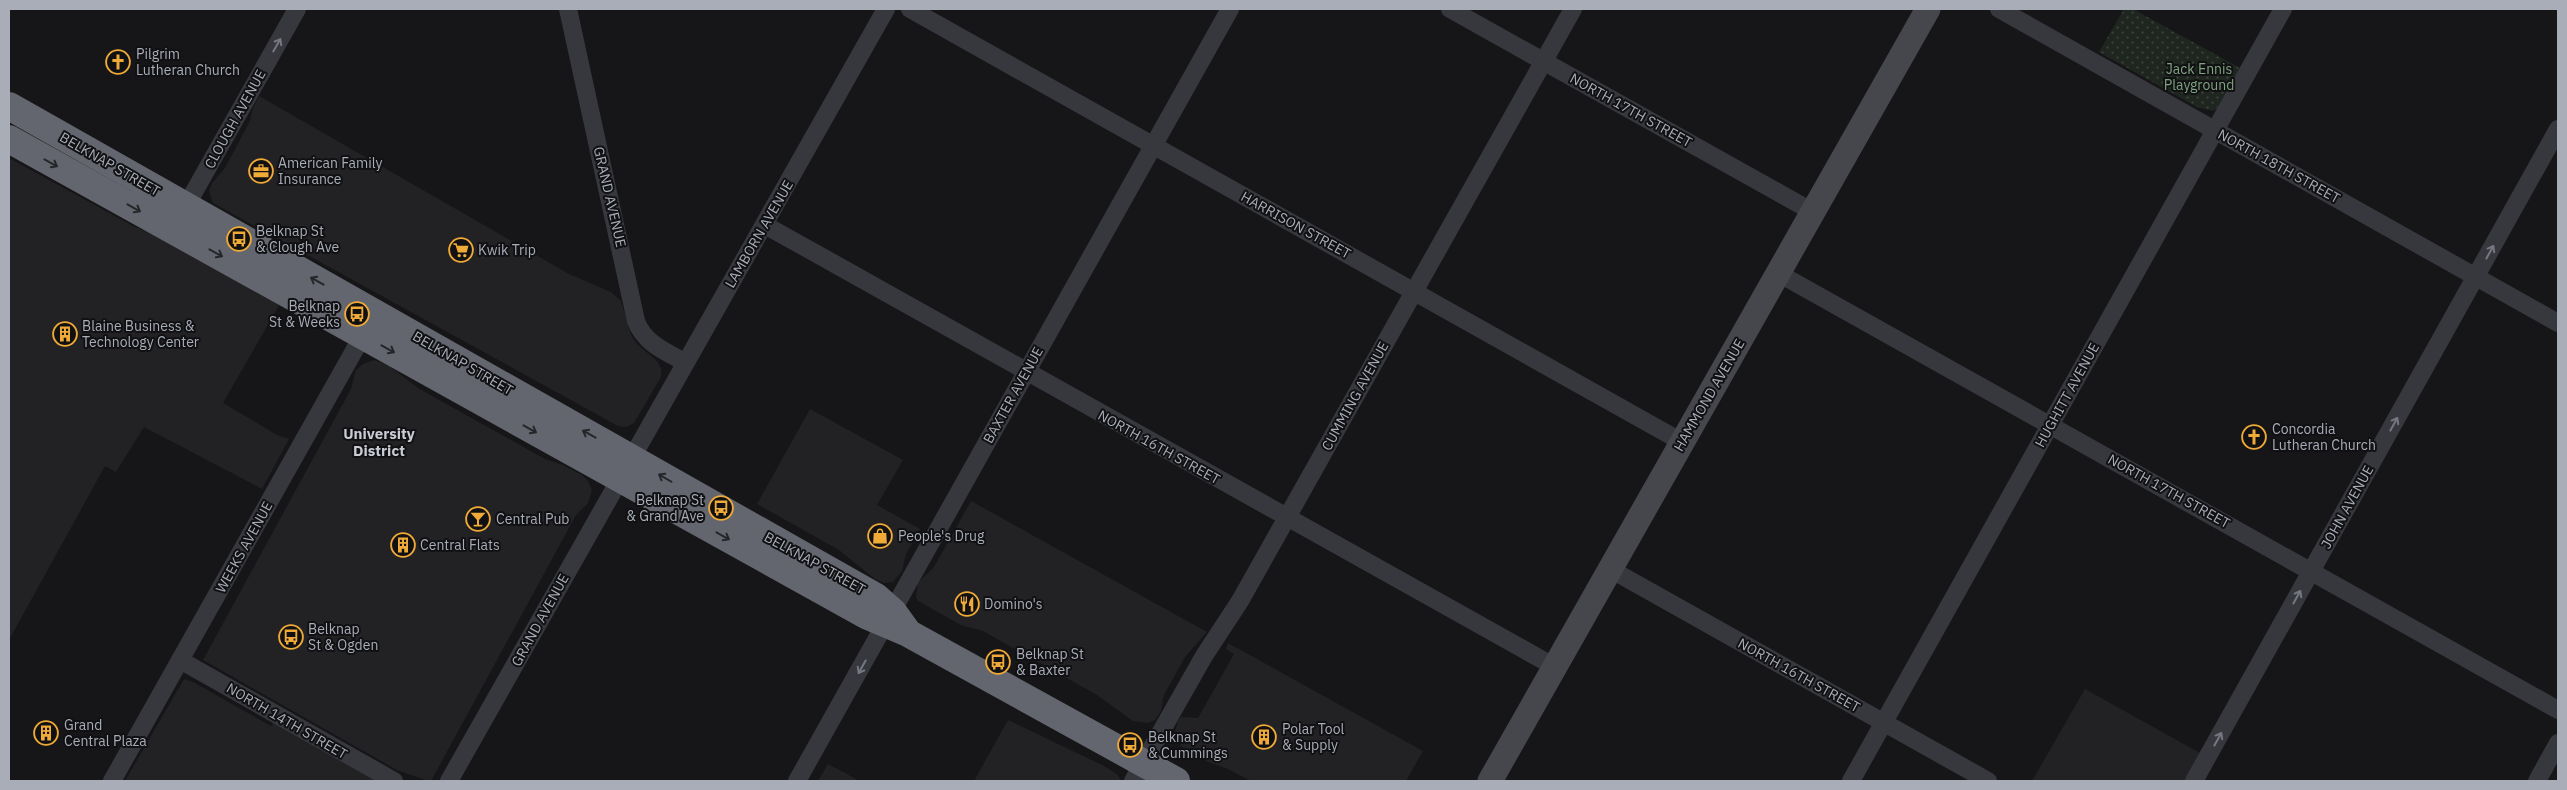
<svg xmlns="http://www.w3.org/2000/svg" width="2567" height="790" font-family="'IBM Plex Sans',sans-serif">
  <style>
    .built { fill: #222225 }
    .park { fill: url(#park-dots) }
    .lines { fill: none; stroke-linecap: round; stroke-linejoin: round }
    .street { stroke: #37383d; stroke-width: 18 }
    .secondary { stroke: #45474d; stroke-width: 25 }
    .highway { stroke: #63666e; stroke-width: 28 }
    .oneway { stroke: #757881 }
    .oneway2 { stroke: #26262a }
    .labels { text-anchor: middle; dominant-baseline: central; stroke-width: 4; stroke-linejoin: round; paint-order: stroke }
    .poi-label { font-size: 14px; fill: #a8adb8; stroke: #111113; text-anchor: start }
    .park-label { font-size: 14px; fill: #7fa280; stroke: #111113 }
    .street-label { font-size: 14px; fill: #a8adb8; stroke: #111113 }
    .neighbourhood-label { font-size: 15px; font-weight: bold; fill: #c9ccd4; stroke: #111113 }
  </style>
  <defs>
    <pattern id="park-dots" width="8" height="8" patternUnits="userSpaceOnUse" patternTransform="scale(1.25)"><rect width="8" height="8" fill="#1e261f"/><path d="M2 2h.1M6 6h.1" fill="none" stroke="#3c433d" stroke-width="1.8" stroke-linecap="round"/></pattern>
  </defs>
  <rect width="100%" height="100%" fill="#161618"/>
  <g class="built">
    <polygon points="259,96 569,274 611,292 621,301 631,335 637,344 658,362 661,369 661,377 634,423 626,427 618,426 213,203 209,191 212,183 225,168 250,121 253,108"/>
    <polygon points="9,158 133,226 169,241 281,302 223,403 277,435 289,439 262,489 144,427 116,472 105,466 9,640"/>
    <polygon points="374,360 388,365 418,388 545,459 563,465 582,475 588,481 592,490 588,503 576,515 431,781 428,781 397,770 203,660 351,389 356,370 363,364"/>
    <polygon points="810,409 903,460 877,505 920,529 906,554 902,571 893,582 884,583 875,579 839,550 757,504"/>
    <polygon points="971,501 1207,632 1185,657 1164,695 1161,711 1155,720 1148,723 1133,721 1097,695 983,631 961,625 918,601 916,597 918,583 934,567"/>
    <polygon points="1228,643 1423,751 1406,781 1251,781 1228,769 1206,761 1182,747 1174,735 1178,721 1181,717 1198,718 1234,654 1226,649"/>
    <polygon points="184,679 193,682 271,726 274,722 377,781 125,781"/>
    <polygon points="2085,689 2200,753 2184,781 2032,781"/>
    <polygon points="1008,720 1104,766 1118,775 1121,781 974,781"/>
    <polygon points="828,764 847,774 859,781 818,781"/>
  </g>
  <polygon class="park" points="2124,9 2133,9 2240,68 2218,107 2214,111 2197,107 2099,52"/>
  <g class="lines">
    <g class="street">
      <path d="M568 9 636 321C644 343 666 352 685 362"/>
      <polyline points="910,9 1682,442"/>
      <polyline points="1450,9 1813,212"/>
      <polyline points="1999,9 2558,323"/>
      <polyline points="181,215 297,9"/>
      <polyline points="765,225 1555,667"/>
      <polyline points="1778,273 2558,710"/>
      <polyline points="1610,569 1988,781"/>
      <polyline points="180,660 394,781"/>
      <polyline points="112,781 368,326"/>
      <polyline points="449,781 886,9"/>
      <polyline points="797,781 1230,9"/>
      <polyline points="1133,781 1204,656 1240,601 1573,9"/>
      <polyline points="1851,781 2283,9"/>
      <polyline points="2194,781 2558,129"/>
      <polyline points="2537,781 2558,743"/>
    </g>
    <polyline class="secondary" points="1490,781 1928,9"/>
    <g class="highway">
      <polyline points="9,106 876,597 893,612 906,630"/>
      <polyline points="9,139 866,615 906,632 1176,781"/>
    </g>
  </g>
  <defs><path id="oneway-shaft" d="M-6 0H5M1.5-3L5.5 0L1.5 3" fill="none" stroke-width="1.6" stroke-linecap="round" stroke-linejoin="round" transform="scale(1.25)"/></defs>
  <g class="oneway">
    <use href="#oneway-shaft" transform="translate(277 45) rotate(-60)"/>
    <use href="#oneway-shaft" transform="translate(2490 252) rotate(-61)"/>
    <use href="#oneway-shaft" transform="translate(2394 424) rotate(-61)"/>
    <use href="#oneway-shaft" transform="translate(2297 597) rotate(-61)"/>
    <use href="#oneway-shaft" transform="translate(862 667) rotate(119)"/>
    <use href="#oneway-shaft" transform="translate(2218 739) rotate(-61)"/>
  </g>
  <g class="oneway2">
    <use href="#oneway-shaft" transform="translate(51 163) rotate(29)"/>
    <use href="#oneway-shaft" transform="translate(134 208) rotate(29)"/>
    <use href="#oneway-shaft" transform="translate(216 253) rotate(29)"/>
    <use href="#oneway-shaft" transform="translate(317 281) rotate(-151)"/>
    <use href="#oneway-shaft" transform="translate(388 349) rotate(29)"/>
    <use href="#oneway-shaft" transform="translate(530 429) rotate(29)"/>
    <use href="#oneway-shaft" transform="translate(589 434) rotate(-151)"/>
    <use href="#oneway-shaft" transform="translate(665 478) rotate(-150)"/>
    <use href="#oneway-shaft" transform="translate(723 536) rotate(29)"/>
  </g>
  <defs>
    <g id="church-ring" transform="scale(1.25)"><circle r="9.5" fill="#111113" stroke="#efaa37" stroke-width="1.5"/><path d="M-1.2-6h2.4v3.5h3.3v2.4h-3.3V6h-2.4V-.1h-3.3v-2.4h3.3Z" fill="#efaa37"/></g>
    <g id="office-ring" transform="scale(1.25)"><circle r="9.5" fill="#111113" stroke="#efaa37" stroke-width="1.5"/><path d="M-6-3h4V-5.5h4V-3h4V5H-6ZM-1-4.5V-3h2v-1.5ZM-6 0V1H6V0Z" fill="#efaa37"/></g>
    <g id="bus-ring" transform="scale(1.25)"><circle r="9.5" fill="#111113" stroke="#efaa37" stroke-width="1.5"/><path d="M-5-6H5V4H4V6H2V4H-2V6H-4V4H-5ZM-3.5-4V0h7V-4ZM-3.5 1.2v1.5H-2V1.2ZM2 1.2v1.5H3.5V1.2Z" fill="#efaa37"/></g>
    <g id="supermarket-ring" transform="scale(1.25)"><circle r="9.5" fill="#111113" stroke="#efaa37" stroke-width="1.5"/><path d="M-6-5.5h2.5l.6 2H6L4.5 2H-2.5L-4.4-4H-6ZM-1.5 3.2a1.3 1.3 0 1 0 .1 0ZM3 3.2a1.3 1.3 0 1 0 .1 0Z" fill="#efaa37"/></g>
    <g id="building-ring" transform="scale(1.25)"><circle r="9.5" fill="#111113" stroke="#efaa37" stroke-width="1.5"/><path d="M-4-6H4V6H1V3H-1V6H-4ZM-2.5-4.3h1.7v1.8h-1.7ZM.8-4.3h1.7v1.8H.8ZM-2.5-1h1.7V.8h-1.7ZM.8-1h1.7V.8H.8Z" fill="#efaa37"/></g>
    <g id="bar-ring" transform="scale(1.25)"><circle r="9.5" fill="#111113" stroke="#efaa37" stroke-width="1.5"/><path d="M-6-5H6L.8 .8V4.5H3.5V6h-7V4.5H-.8V.8Z" fill="#efaa37"/></g>
    <g id="shop-ring" transform="scale(1.25)"><circle r="9.5" fill="#111113" stroke="#efaa37" stroke-width="1.5"/><path d="M-5-2.5h2.3a2.7 3.5 0 0 1 5.4 0H5L5.5 6h-11ZM-1.5-2.5h3a1.5 2.3 0 0 0-3 0Z" fill="#efaa37"/></g>
    <g id="restaurant-ring" transform="scale(1.25)"><circle r="9.5" fill="#111113" stroke="#efaa37" stroke-width="1.5"/><path d="M-5-6h1v4h1v-4h1v4h1v-4h1v5L-1.5 .5V6h-2V.5L-5-1ZM5-6V6H3V1.5H1.5Q1.5-4 5-6Z" fill="#efaa37"/></g>
  </defs>
  <g fill-rule="evenodd">
    <use href="#church-ring" x="118" y="62"/>
    <use href="#office-ring" x="261" y="171"/>
    <use href="#bus-ring" x="239" y="239"/>
    <use href="#supermarket-ring" x="461" y="250"/>
    <use href="#bus-ring" x="357" y="314"/>
    <use href="#building-ring" x="65" y="334"/>
    <use href="#church-ring" x="2254" y="437"/>
    <use href="#bus-ring" x="721" y="508"/>
    <use href="#bar-ring" x="478" y="519"/>
    <use href="#shop-ring" x="880" y="536"/>
    <use href="#building-ring" x="403" y="545"/>
    <use href="#restaurant-ring" x="967" y="604"/>
    <use href="#bus-ring" x="291" y="637"/>
    <use href="#bus-ring" x="998" y="662"/>
    <use href="#building-ring" x="46" y="733"/>
    <use href="#building-ring" x="1264" y="737"/>
    <use href="#bus-ring" x="1130" y="745"/>
  </g>
  <g class="labels">
    <g class="poi-label">
      <text x="136" y="54">Pilgrim<tspan x="136" dy="16">Lutheran Church</tspan></text>
      <text x="278" y="163">American Family<tspan x="278" dy="16">Insurance</tspan></text>
      <text x="256" y="231">Belknap St<tspan x="256" dy="16">&amp; Clough Ave</tspan></text>
      <text x="478" y="250">Kwik Trip</text>
      <text x="340" y="306" text-anchor="end">Belknap<tspan x="340" dy="16">St &amp; Weeks</tspan></text>
      <text x="82" y="326">Blaine Business &amp;<tspan x="82" dy="16">Technology Center</tspan></text>
      <text x="2272" y="429">Concordia<tspan x="2272" dy="16">Lutheran Church</tspan></text>
      <text x="704" y="500" text-anchor="end">Belknap St<tspan x="704" dy="16">&amp; Grand Ave</tspan></text>
      <text x="496" y="519">Central Pub</text>
      <text x="898" y="536">People's Drug</text>
      <text x="420" y="545">Central Flats</text>
      <text x="984" y="604">Domino's</text>
      <text x="308" y="629">Belknap<tspan x="308" dy="16">St &amp; Ogden</tspan></text>
      <text x="1016" y="654">Belknap St<tspan x="1016" dy="16">&amp; Baxter</tspan></text>
      <text x="64" y="725">Grand<tspan x="64" dy="16">Central Plaza</tspan></text>
      <text x="1282" y="729">Polar Tool<tspan x="1282" dy="16">&amp; Supply</tspan></text>
      <text x="1148" y="737">Belknap St<tspan x="1148" dy="16">&amp; Cummings</tspan></text>
    </g>
    <g class="park-label">
      <text x="2199" y="69">Jack Ennis<tspan x="2199" dy="16">Playground</tspan></text>
    </g>
    <g class="street-label">
      <text transform="translate(1631 110) rotate(29)">NORTH 17TH STREET</text>
      <text transform="translate(235 119) rotate(-61)">CLOUGH AVENUE</text>
      <text transform="translate(110 164) rotate(30)">BELKNAP STREET</text>
      <text transform="translate(2279 166) rotate(29)">NORTH 18TH STREET</text>
      <text transform="translate(610 197) rotate(77)">GRAND AVENUE</text>
      <text transform="translate(1296 225) rotate(29)">HARRISON STREET</text>
      <text transform="translate(759 234) rotate(-60)">LAMBORN AVENUE</text>
      <text transform="translate(463 363) rotate(30)">BELKNAP STREET</text>
      <text transform="translate(1013 395) rotate(-61)">BAXTER AVENUE</text>
      <text transform="translate(1709 395) rotate(-60)">HAMMOND AVENUE</text>
      <text transform="translate(2067 395) rotate(-61)">HUGHITT AVENUE</text>
      <text transform="translate(1355 396) rotate(-61)">CUMMING AVENUE</text>
      <text transform="translate(1159 447) rotate(29)">NORTH 16TH STREET</text>
      <text transform="translate(2169 491) rotate(29)">NORTH 17TH STREET</text>
      <text transform="translate(2347 507) rotate(-61)">JOHN AVENUE</text>
      <text transform="translate(244 547) rotate(-61)">WEEKS AVENUE</text>
      <text transform="translate(815 563) rotate(29)">BELKNAP STREET</text>
      <text transform="translate(540 620) rotate(-61)">GRAND AVENUE</text>
      <text transform="translate(1799 675) rotate(29)">NORTH 16TH STREET</text>
      <text transform="translate(287 721) rotate(30)">NORTH 14TH STREET</text>
    </g>
    <g class="neighbourhood-label">
      <text x="379" y="433">University<tspan x="379" dy="17">District</tspan></text>
    </g>
  </g>
  <rect width="2567" height="790" fill="none" stroke="#a8adb8" stroke-width="20"/>
</svg>
